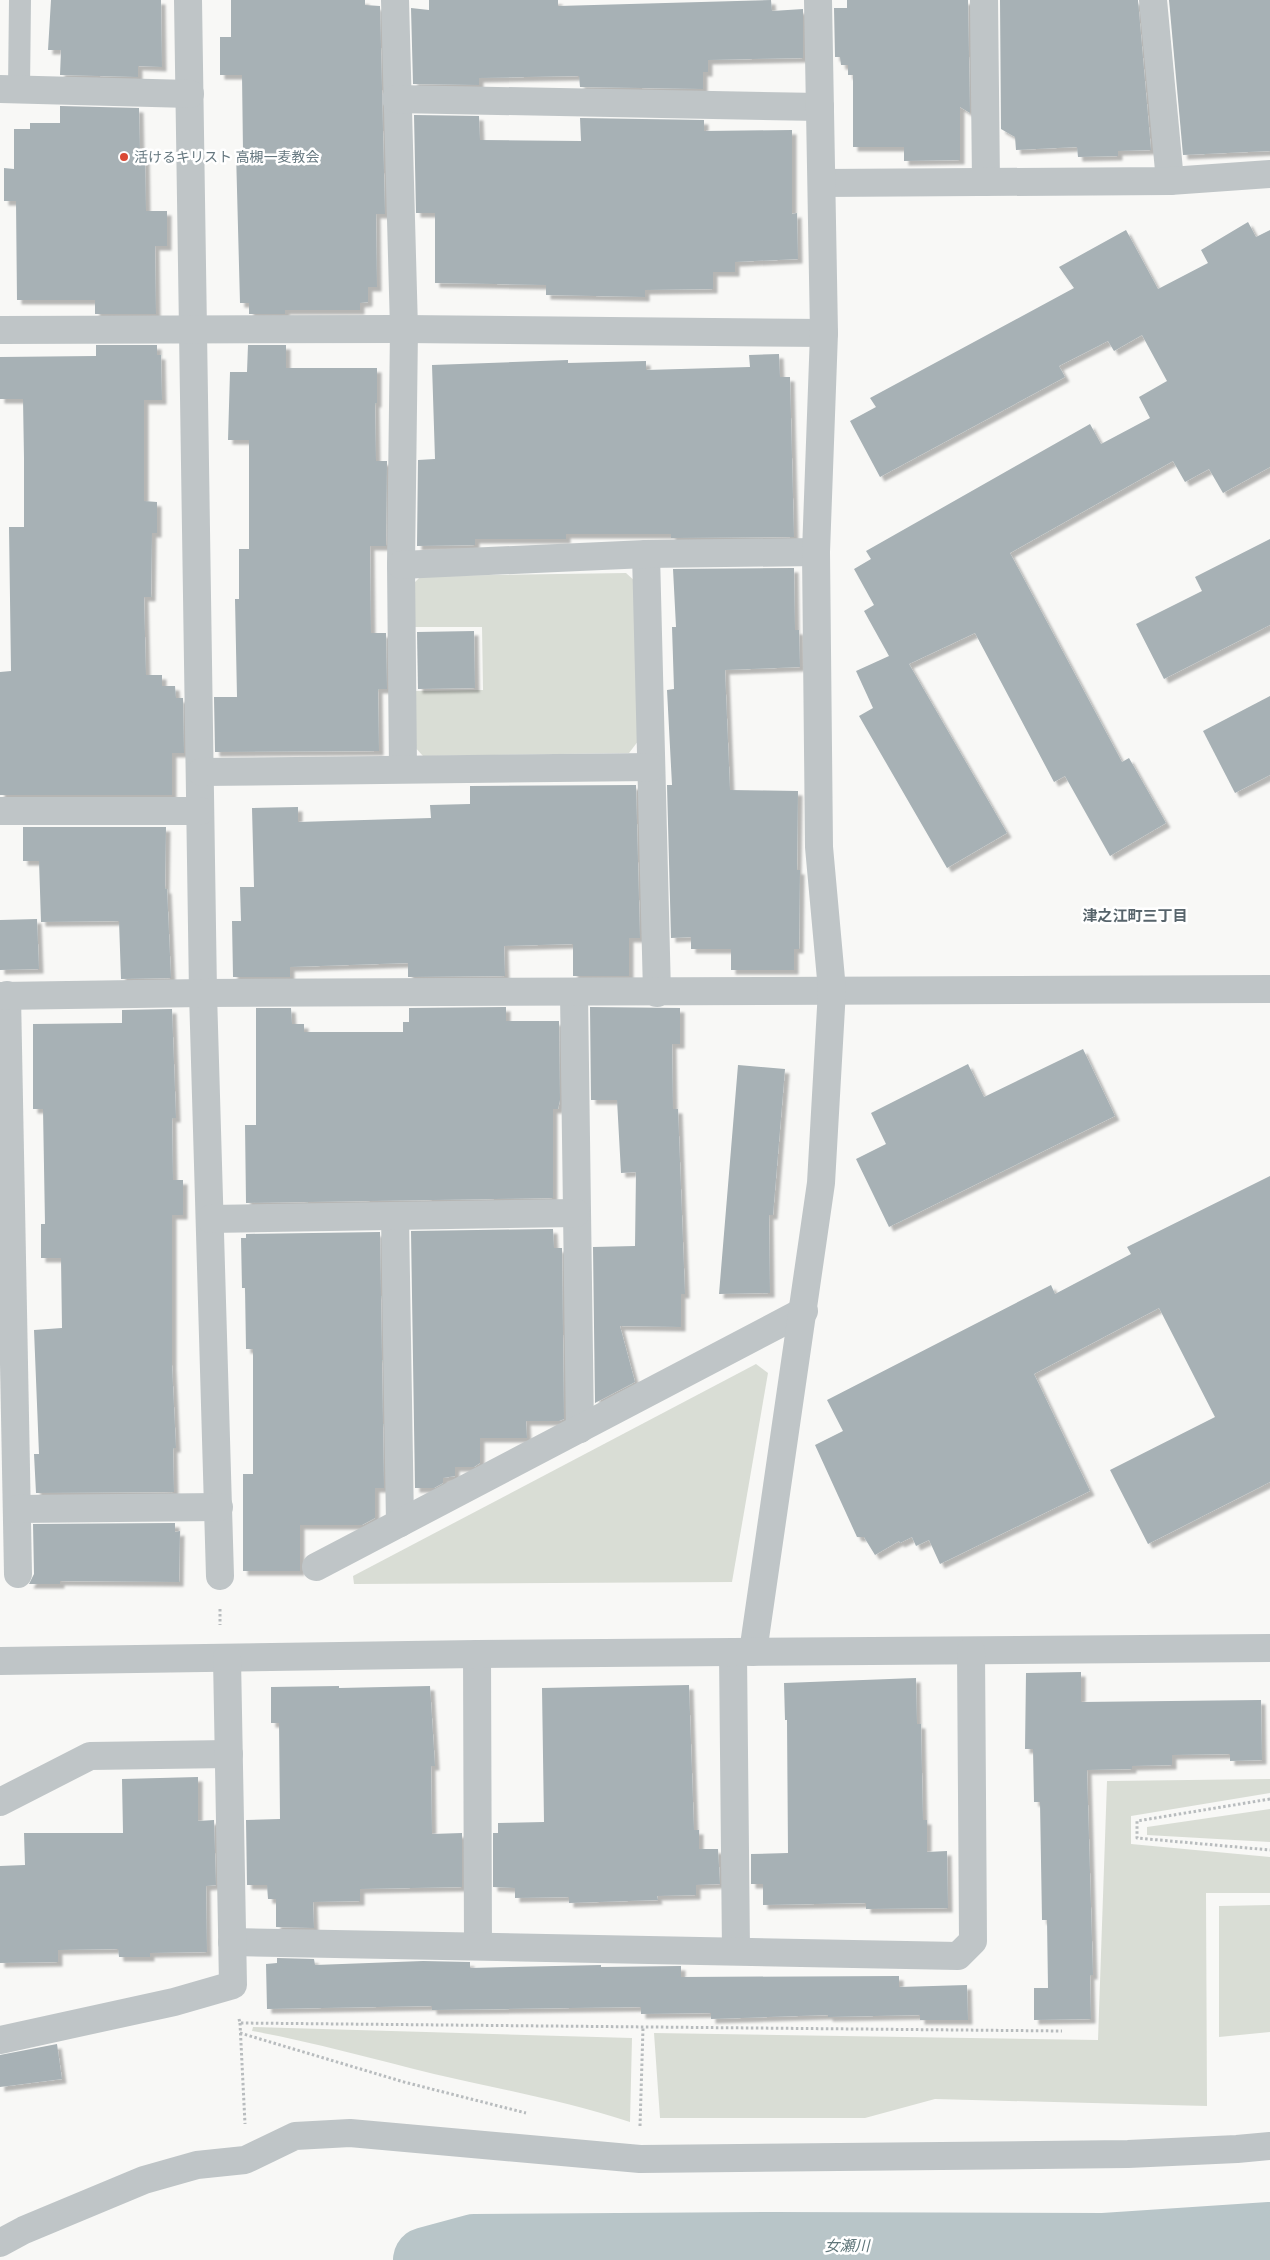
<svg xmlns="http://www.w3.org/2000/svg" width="1270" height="2260" font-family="Roboto,'Noto Sans JP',sans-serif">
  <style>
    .green { fill: #d9ddd5 }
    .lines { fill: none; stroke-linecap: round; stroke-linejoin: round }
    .river { stroke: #b8c5c8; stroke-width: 66 }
    .building { fill: #a7b1b5; filter: url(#shadow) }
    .path { stroke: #b8bcbe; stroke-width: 3; stroke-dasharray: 2.5 2.5; stroke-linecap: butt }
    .service { stroke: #bfc5c7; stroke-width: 22 }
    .minor { stroke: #bfc5c7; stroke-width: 28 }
    .poi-dot { fill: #da4935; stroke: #fff; stroke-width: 2 }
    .labels { text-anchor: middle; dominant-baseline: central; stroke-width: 5; stroke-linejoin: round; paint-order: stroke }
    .poi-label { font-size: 14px; fill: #65777f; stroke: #fff; text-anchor: start }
    .neighbourhood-label { font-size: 15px; font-weight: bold; fill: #57646b; stroke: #fff }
    .water-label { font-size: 15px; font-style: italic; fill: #60767a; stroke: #fff }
  </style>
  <defs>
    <filter id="shadow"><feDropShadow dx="4.5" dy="4.5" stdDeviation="1" flood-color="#0004"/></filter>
  </defs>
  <rect width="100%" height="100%" fill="#f8f8f6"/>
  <g class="green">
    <polygon points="626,573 637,583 639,740 629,753 423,756 412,744 412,691 483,690 482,627 412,627 412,585 421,576"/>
    <polygon points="756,1364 768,1373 732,1582 354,1584 353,1576"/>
    <polygon points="1270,1779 1270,1793 1131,1816 1131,1844 1270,1857 1270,1893 1206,1893 1207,2106 935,2099 865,2118 660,2118 654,2033 1098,2040 1107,1781"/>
    <polygon points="1270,1809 1270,1842 1147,1835 1147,1827"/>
    <polygon points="1270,1905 1270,2032 1219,2037 1219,1906"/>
    <path d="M253 2027 632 2038 630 2122C566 2101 499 2089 434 2074 373 2059 313 2042 252 2031Z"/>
  </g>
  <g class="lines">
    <polyline class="river" points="426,2260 474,2247 772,2245 1104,2246 1270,2235"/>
  </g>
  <g class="building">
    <polygon points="51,0 161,0 162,67 138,66 138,77 60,75 61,50 48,50"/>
    <polygon points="231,0 365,0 365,5 380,6 385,214 376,214 377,287 368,287 368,302 360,303 360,310 285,310 285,314 249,314 249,303 240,303 236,152 243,152 242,75 220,75 220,37 231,37"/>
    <polygon points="429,0 558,0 558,6 771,0 772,11 803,9 803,58 708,60 708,72 703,72 703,89 580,87 579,76 479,78 479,85 413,84 411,8 429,10"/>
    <polygon points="847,0 968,0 970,113 960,107 960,160 904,161 904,147 853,147 853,75 848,75 848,65 841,65 840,57 835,57 834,8 847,8"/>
    <polygon points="1000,0 1138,0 1151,150 1118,151 1118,156 1078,157 1077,147 1016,150 1015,137 1001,129"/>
    <polygon points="1169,0 1270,0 1270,151 1183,155"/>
    <polygon points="60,106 139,108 140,151 145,151 146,211 167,211 167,246 155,246 156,314 95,314 95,300 17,300 16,201 4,201 4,168 14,169 14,129 30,129 30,123 60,123"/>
    <polygon points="414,115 479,116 480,140 581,141 580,118 704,120 704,131 792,130 792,214 797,213 798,259 735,262 735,272 713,272 713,289 645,290 645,297 546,295 546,285 435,283 435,213 416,213"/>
    <polygon points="1248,222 1256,237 1270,230 1270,467 1223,493 1209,469 1185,482 1173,461 1010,553 1122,762 1129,758 1166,823 1110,856 1065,776 1054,782 975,633 909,664 1007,833 947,868 859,716 873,708 856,671 889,656 864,611 874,605 854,569 871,559 866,551 1090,424 1101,444 1150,418 1139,397 1167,381 1142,335 1114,351 1108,341 1059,366 1065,377 880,477 850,421 876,407 870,398 1074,288 1059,267 1126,230 1158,289 1208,263 1201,250"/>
    <polygon points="96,345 157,345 157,355 161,355 162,400 144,400 144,501 157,502 157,533 152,533 151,597 144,597 146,675 162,675 162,686 175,686 176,698 183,698 184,753 172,753 172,795 0,795 0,672 11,671 9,527 24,527 24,458 23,399 0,399 0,357 96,356"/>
    <polygon points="248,345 286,345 286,368 377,368 377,403 375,403 376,461 387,461 386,546 370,546 371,633 386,633 387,689 378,689 379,751 215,752 214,697 237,697 235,599 239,599 239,549 249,549 249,440 228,440 230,372 247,372"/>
    <polygon points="779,354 780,377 790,377 794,537 671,538 671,534 566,534 566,539 475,539 475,545 417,546 418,460 435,459 432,365 568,360 568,363 646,361 646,370 750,367 749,355"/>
    <polygon points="1270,539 1270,625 1164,679 1136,624 1202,591 1195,577"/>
    <polygon points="794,568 795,630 799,630 800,667 725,670 730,790 798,791 797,870 800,870 799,949 794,949 794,970 731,970 731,949 691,949 691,937 671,938 667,785 672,785 667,690 674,689 672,627 676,627 673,569"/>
    <polygon points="474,631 475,688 418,689 417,632"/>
    <polygon points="1270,696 1270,775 1235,793 1203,731"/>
    <polygon points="636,785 640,938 629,938 629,976 573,976 573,944 504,946 505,976 408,977 408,963 290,967 290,977 233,977 232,921 241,921 240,887 254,887 252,808 298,807 298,822 431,818 430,805 470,804 470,786"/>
    <polygon points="23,827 166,827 165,889 167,889 171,978 121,979 119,921 41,922 39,861 23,861"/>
    <polygon points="37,919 39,969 0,970 0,920"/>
    <polygon points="506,1007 506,1021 559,1021 560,1100 558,1109 553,1109 553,1198 246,1203 245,1125 256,1125 256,1008 291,1008 292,1024 304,1024 304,1032 403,1032 403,1022 409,1022 409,1008"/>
    <polygon points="590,1007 680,1008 680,1044 672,1044 673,1109 678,1109 685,1294 681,1294 681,1327 620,1326 635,1382 595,1403 593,1247 635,1246 636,1172 621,1173 617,1100 591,1100"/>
    <polygon points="172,1009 176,1118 172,1118 173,1180 183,1180 183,1215 172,1215 172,1365 176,1448 173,1448 174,1492 36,1493 34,1454 39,1454 34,1330 62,1328 61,1258 41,1258 41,1224 45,1224 43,1109 33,1109 33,1024 122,1023 122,1010"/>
    <polygon points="1083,1049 1115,1116 889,1227 856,1159 886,1144 871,1113 968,1064 984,1097"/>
    <polygon points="738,1065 785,1069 773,1215 769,1215 770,1293 719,1294"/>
    <polygon points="1270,1176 1270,1482 1148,1544 1110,1470 1215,1417 1159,1308 1034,1374 1090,1491 940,1564 929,1540 916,1546 912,1537 900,1543 899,1541 875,1555 864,1537 857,1537 815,1445 843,1431 827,1400 1051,1285 1055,1294 1131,1254 1127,1247"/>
    <polygon points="553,1229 554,1248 562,1248 564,1419 559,1421 526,1421 527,1438 480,1438 480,1463 474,1467 455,1467 455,1476 443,1478 443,1483 434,1488 415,1488 411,1231"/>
    <polygon points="380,1232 384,1488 375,1488 375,1518 362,1525 300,1525 300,1571 243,1571 243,1474 253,1474 253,1349 246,1349 245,1288 242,1288 241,1238 246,1238 246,1234"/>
    <polygon points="175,1523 175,1532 180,1531 179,1582 60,1581 60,1584 29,1584 34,1574 33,1524"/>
    <polygon points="1081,1672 1081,1702 1261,1700 1262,1760 1230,1761 1230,1754 1172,1755 1172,1765 1132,1766 1132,1769 1087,1770 1093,1975 1090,1975 1091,2019 1034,2020 1034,1988 1048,1988 1047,1920 1042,1920 1040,1802 1034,1802 1033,1749 1025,1749 1026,1673"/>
    <polygon points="916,1678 917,1724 921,1724 923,1820 927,1820 927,1852 947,1851 948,1908 866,1909 866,1903 763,1905 763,1884 751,1884 751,1854 788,1853 787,1720 785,1720 784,1683"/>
    <polygon points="689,1685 694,1830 699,1830 699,1849 718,1849 720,1884 696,1885 696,1895 657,1896 658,1900 569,1903 569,1897 515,1898 515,1888 493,1887 493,1833 498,1833 498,1823 544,1822 542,1688"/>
    <polygon points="339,1686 339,1688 430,1686 435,1766 431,1766 432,1834 462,1833 462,1887 360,1889 360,1901 313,1902 314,1928 276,1927 276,1899 268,1899 267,1885 247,1885 246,1820 280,1819 279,1723 271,1723 271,1687"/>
    <polygon points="198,1777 198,1821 214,1820 216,1885 206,1886 207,1952 150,1953 150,1957 119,1957 118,1949 58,1950 58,1962 0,1963 0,1866 25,1865 24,1833 123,1833 122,1779"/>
    <polygon points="277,1958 314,1959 315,1965 423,1961 470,1962 470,1968 601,1965 601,1967 681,1966 681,1977 899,1976 899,1987 967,1985 968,2020 920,2020 920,2015 828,2017 828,2015 711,2019 711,2013 641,2014 641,2007 432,2010 432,2006 267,2009 266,1964 277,1963"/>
    <polygon points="57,2044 62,2079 0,2087 0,2055"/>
  </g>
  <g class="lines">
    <g class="path">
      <polyline points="220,1609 220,1625"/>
      <polyline points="1270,1799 1137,1821 1137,1838 1270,1850"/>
      <polyline points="239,2019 240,2023 1062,2031"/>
      <polyline points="240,2023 245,2124"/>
      <polyline points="240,2033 404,2082 526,2113"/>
      <polyline points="640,2126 643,2028"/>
    </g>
    <polyline class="service" points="19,89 20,0"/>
    <g class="minor">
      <polyline points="188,0 203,993 220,1576"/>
      <polyline points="395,0 404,329 401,565 403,769"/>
      <polyline points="984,0 986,182"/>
      <polyline points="1153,0 1170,181"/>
      <polyline points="0,89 190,94"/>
      <polyline points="396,99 820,107"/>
      <polyline points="822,183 1170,181 1270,174"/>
      <polyline points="0,330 404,329 824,333"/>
      <polyline points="646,554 657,993"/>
      <polyline points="401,565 646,554 816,552"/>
      <polyline points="201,772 651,767"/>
      <polyline points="0,811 200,811"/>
      <polyline points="574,993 580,1429"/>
      <polyline points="7,995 18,1574"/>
      <polyline points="0,996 203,993 1270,989"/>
      <polyline points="395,1216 400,1523"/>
      <polyline points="210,1219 576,1213"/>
      <polyline points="17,1509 219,1507"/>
      <polyline points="316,1567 804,1311"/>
      <polyline points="753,1652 821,1183 832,990 819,847 816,552 824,333 818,0"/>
      <polyline points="733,1653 736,1951"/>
      <polyline points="477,1654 478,1946"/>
      <polyline points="0,1661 477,1654 1270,1648"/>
      <polyline points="0,1802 90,1756 229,1754"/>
      <polyline points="232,1942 958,1956 973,1941 971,1651"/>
      <polyline points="0,2040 174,2002 233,1985 227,1658"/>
      <polyline points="0,2243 24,2230 144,2180 197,2165 245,2160 295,2136 350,2133 640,2159 1128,2154 1237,2149 1270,2146"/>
    </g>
  </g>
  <circle class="poi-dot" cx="124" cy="157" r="5"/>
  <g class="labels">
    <g class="poi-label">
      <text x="134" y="157">活けるキリスト 高槻一麦教会</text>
    </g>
    <g class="neighbourhood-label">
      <text x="1135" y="916">津之江町三丁目</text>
    </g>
    <g class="water-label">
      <text x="847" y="2246">女瀬川</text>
    </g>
  </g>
</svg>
